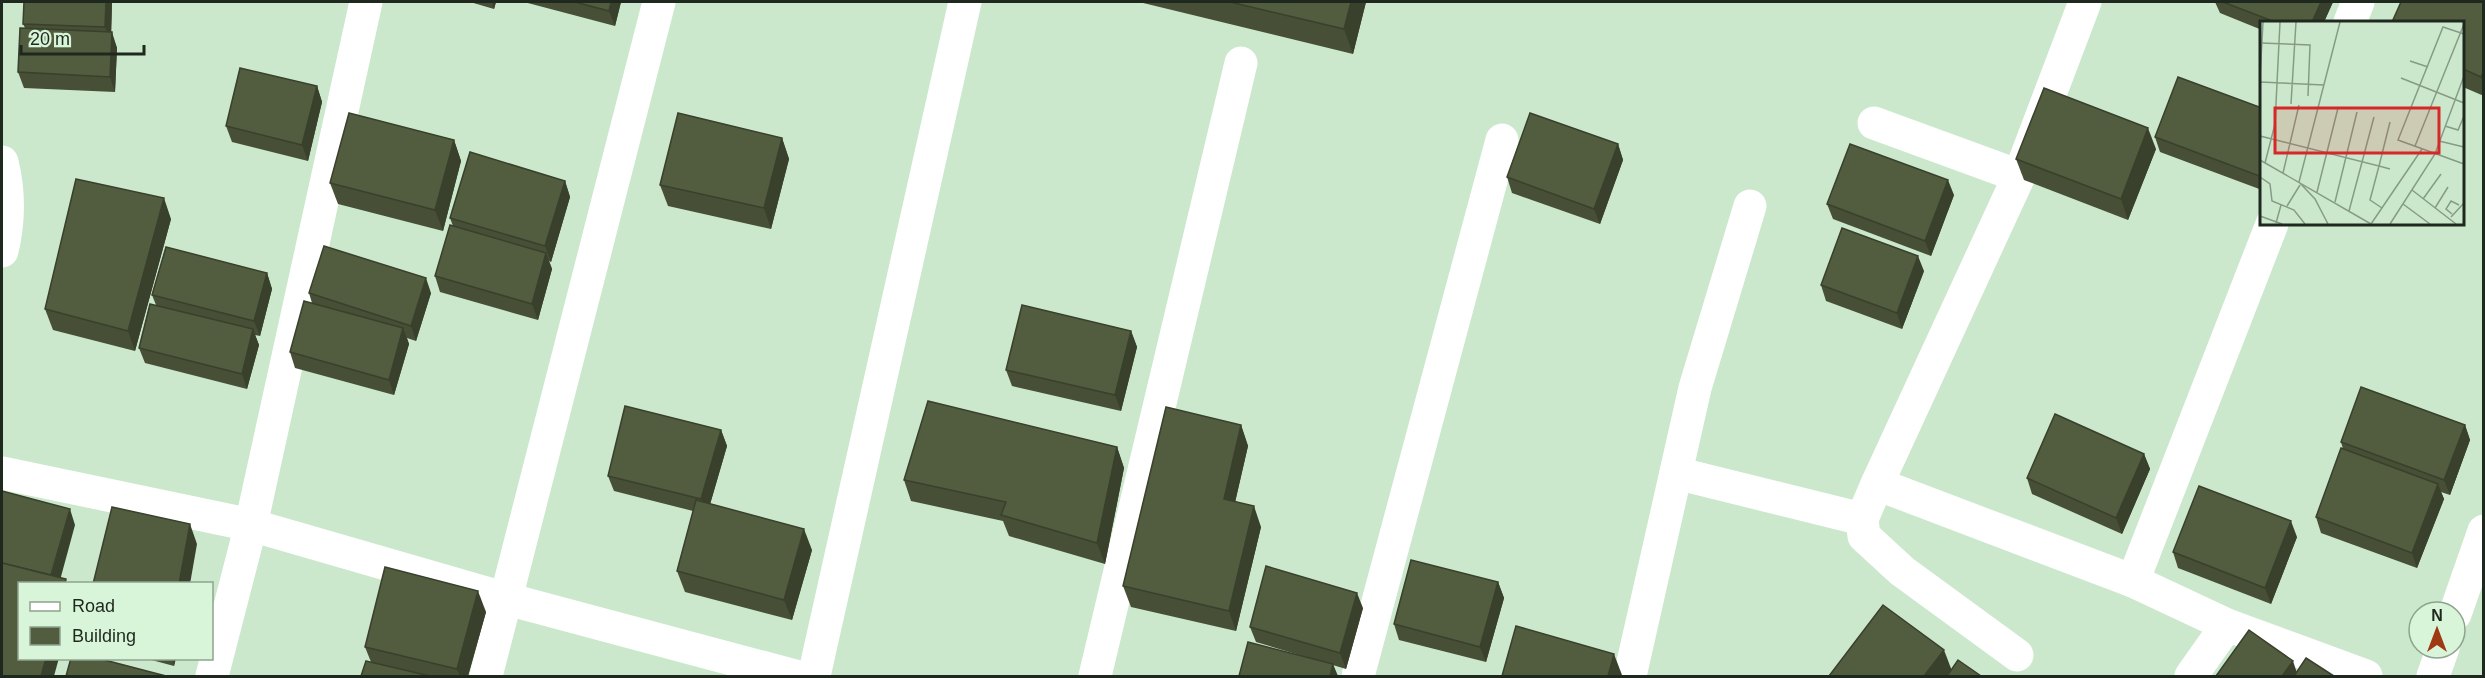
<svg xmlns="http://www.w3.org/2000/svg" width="2485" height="678" font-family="Helvetica,sans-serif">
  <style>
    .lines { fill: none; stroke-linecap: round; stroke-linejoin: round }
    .minor { stroke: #fff; stroke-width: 33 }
    .wall { fill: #474f36 }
    .shaded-wall { fill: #39402c }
    .building { fill: #525c3f; stroke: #39402c; stroke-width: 1.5 }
    .inset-road { fill: none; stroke: #869b86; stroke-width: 1.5 }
    .view { fill: #d62828; fill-opacity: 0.15; stroke: #d62828; stroke-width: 3 }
    .inset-edge { fill: none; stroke: #1e281e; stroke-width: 3 }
  </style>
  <rect width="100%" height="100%" fill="#cbe8cc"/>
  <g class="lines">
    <g class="minor">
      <polyline points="2085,2 2019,176 1877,484 2133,581 2227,625 2366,676"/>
      <polyline points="2350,22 2358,2"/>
      <polyline points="1874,123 2019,176"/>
      <path d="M2 162C9 190 9 222 2 251"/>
      <polyline points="2,473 251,525 507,599 795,676"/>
      <polyline points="1676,473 1862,519"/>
      <polyline points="1877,484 1862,519 1864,536 1902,571 2017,655"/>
      <polyline points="2133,581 2272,224"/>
      <polyline points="2455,614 2484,531"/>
      <polyline points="212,676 251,525 366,2"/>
      <polyline points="486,676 659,2"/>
      <polyline points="814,676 965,2"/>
      <polyline points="1095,676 1241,63"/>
      <polyline points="1358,676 1502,140"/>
      <polyline points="1630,676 1695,388 1750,206"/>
      <polyline points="2191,676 2227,625"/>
      <polyline points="2433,676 2443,648"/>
    </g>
  </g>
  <g class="wall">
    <polygon points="24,2 112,2 111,32 117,48 115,92 24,88 18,72 25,28 23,24"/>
    <polygon points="470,2 496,2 494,9"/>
    <polygon points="524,2 621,2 615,26"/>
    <polygon points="1139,2 1366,2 1353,54"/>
    <polygon points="2215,2 2333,2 2324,22 2262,22 2262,30 2220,13"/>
    <polygon points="2484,2 2484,96 2463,87 2463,22"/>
    <polygon points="317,86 322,102 308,161 232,142 226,126"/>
    <polygon points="2262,108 2262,190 2160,152 2155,137"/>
    <polygon points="782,138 789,159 771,229 668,206 660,185"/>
    <polygon points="454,140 461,161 443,231 338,204 330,183"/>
    <polygon points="1618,144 1623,160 1600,224 1512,193 1507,177"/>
    <polygon points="2156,149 2128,220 2024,180 2016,159"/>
    <polygon points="565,181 570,197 551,262 549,261 552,269 538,320 440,292 435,276 453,226 450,218"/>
    <polygon points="1954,195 1931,256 1833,219 1827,204"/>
    <polygon points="171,219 135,351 53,330 45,309"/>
    <polygon points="1924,271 1902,329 1826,301 1821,285"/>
    <polygon points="267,273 272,289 260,336 255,335 259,345 247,389 145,363 139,348 156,305 152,295"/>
    <polygon points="309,293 431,293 416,341 407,338 409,344 394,395 295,368 290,352 312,303"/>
    <polygon points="1131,331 1137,347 1121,411 1012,386 1006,370"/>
    <polygon points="1241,425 1248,446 1235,502 1261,527 1236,631 1131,607 1123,586"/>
    <polygon points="2465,425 2470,440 2450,495 2441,492 2444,499 2417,568 2321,533 2316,517 2343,449 2341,442"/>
    <polygon points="721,430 727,446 710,504 812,550 792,620 685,592 677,571 693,511 614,491 608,476"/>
    <polygon points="1117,447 1124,468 1105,564 1009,536 1003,521 911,501 904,480"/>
    <polygon points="2144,454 2150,469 2122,534 2032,494 2027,478"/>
    <polygon points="2297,537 2271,604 2178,568 2173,552"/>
    <polygon points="1498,582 1504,598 1486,662 1399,640 1394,624"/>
    <polygon points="1363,608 1346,669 1256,642 1250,627"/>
    <polygon points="486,612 468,676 361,676 371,662 365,647"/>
    <polygon points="144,658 176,658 174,666"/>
  </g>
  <g class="shaded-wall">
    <polygon points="106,2 112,2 111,42 105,27"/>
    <polygon points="492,2 496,2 494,9"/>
    <polygon points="611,2 621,2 615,26 609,11"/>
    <polygon points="1351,2 1366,2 1353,54 1344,29"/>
    <polygon points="2321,2 2333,2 2324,22 2312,22"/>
    <polygon points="112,32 117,48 115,92 110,77"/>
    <polygon points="2484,70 2484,85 2481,77"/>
    <polygon points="317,86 322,102 308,161 302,145"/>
    <polygon points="2148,128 2156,149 2128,220 2121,199"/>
    <polygon points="782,138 789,159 771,229 764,208"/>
    <polygon points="454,140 461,161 443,231 435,210"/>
    <polygon points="1618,144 1623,160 1600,224 1594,209"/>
    <polygon points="1948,180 1954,195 1931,256 1925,241"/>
    <polygon points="565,181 570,197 551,262 545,246"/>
    <polygon points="164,198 171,219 135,351 128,331"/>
    <polygon points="546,253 552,269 538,320 532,304"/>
    <polygon points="1918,256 1924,271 1902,329 1897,313"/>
    <polygon points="267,273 272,289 260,336 254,321"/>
    <polygon points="426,278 431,293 416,341 411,326"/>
    <polygon points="403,328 409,344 394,395 389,380"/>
    <polygon points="253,329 259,345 247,389 242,374"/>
    <polygon points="1131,331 1137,347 1121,411 1115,395"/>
    <polygon points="1241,425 1248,446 1231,520 1224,499"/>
    <polygon points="2465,425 2470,440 2450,495 2444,480"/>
    <polygon points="721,430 727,446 707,515 701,499"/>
    <polygon points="1117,447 1124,468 1105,564 1097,543"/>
    <polygon points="2144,454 2150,469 2122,534 2116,518"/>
    <polygon points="2438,484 2444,499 2417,568 2412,553"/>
    <polygon points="1254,506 1261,527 1236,631 1229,611"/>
    <polygon points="70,509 75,525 59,584 51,576"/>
    <polygon points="2291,521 2297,537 2271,604 2265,588"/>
    <polygon points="190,524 197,544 190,584 179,584"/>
    <polygon points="804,529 812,550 792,620 784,600"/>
    <polygon points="1498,582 1504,598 1486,662 1480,647"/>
    <polygon points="478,591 486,612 468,676 460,676 457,669"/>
    <polygon points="1357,593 1363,608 1346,669 1340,653"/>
    <polygon points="1944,650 1952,671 1948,676 1924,676"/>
    <polygon points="1614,654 1622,675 1622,676 1608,676"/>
    <polygon points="46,658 59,658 54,676 41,676"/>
    <polygon points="172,658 176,658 174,666"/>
    <polygon points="2293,661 2298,676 2282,676"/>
    <polygon points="1333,664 1338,676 1330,676"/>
  </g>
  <g class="building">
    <polygon points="24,2 106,2 105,27 23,24"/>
    <polygon points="575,2 611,2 609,11"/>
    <polygon points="1230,2 1351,2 1344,29"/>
    <polygon points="2223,2 2321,2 2312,22 2275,22"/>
    <polygon points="2401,2 2484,2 2484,70 2481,77 2463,69 2463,22 2392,22"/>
    <polygon points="20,28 112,32 110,77 18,72"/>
    <polygon points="240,68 317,86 302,145 226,126"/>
    <polygon points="2178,77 2262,108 2262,177 2155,137"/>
    <polygon points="2044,88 2148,128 2121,199 2016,159"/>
    <polygon points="349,113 454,140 435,210 330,183"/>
    <polygon points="678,113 782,138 764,208 660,185"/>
    <polygon points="1530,113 1618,144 1594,209 1507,177"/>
    <polygon points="1850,144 1948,180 1925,241 1827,204"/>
    <polygon points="470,152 565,181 545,246 450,218"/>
    <polygon points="76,179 164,198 128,331 45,309"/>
    <polygon points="450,225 546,253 532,304 435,276"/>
    <polygon points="1842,228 1918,256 1897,313 1821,285"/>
    <polygon points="324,246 426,278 411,326 309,293"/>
    <polygon points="166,247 267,273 254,321 152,295"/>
    <polygon points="304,301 403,328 389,380 290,352"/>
    <polygon points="150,304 253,329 242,374 139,348"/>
    <polygon points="1022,305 1131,331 1115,395 1006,370"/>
    <polygon points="2361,387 2465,425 2444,480 2341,442"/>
    <polygon points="928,401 1117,447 1097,543 1001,515 1006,502 904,480"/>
    <polygon points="625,406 721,430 701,499 608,476"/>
    <polygon points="1166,407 1241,425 1224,499 1254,506 1229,611 1123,586"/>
    <polygon points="2055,414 2144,454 2116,518 2027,478"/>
    <polygon points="2341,448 2438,484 2412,553 2316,517"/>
    <polygon points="2199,486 2291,521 2265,588 2173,552"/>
    <polygon points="2,491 70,509 51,575 2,563"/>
    <polygon points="696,500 804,529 784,600 677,571"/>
    <polygon points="112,507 190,524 179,584 93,584"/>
    <polygon points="1411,560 1498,582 1480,647 1394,624"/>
    <polygon points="2,563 66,579 65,584 20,584 20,658 46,658 41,676 2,676"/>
    <polygon points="1266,566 1357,593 1340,653 1250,627"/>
    <polygon points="385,567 478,591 457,669 365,647"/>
    <polygon points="1883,605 1944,650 1924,676 1829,676"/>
    <polygon points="1516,626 1614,654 1608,676 1502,676"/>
    <polygon points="2249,630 2293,661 2282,676 2216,676"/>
    <polygon points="1248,642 1333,664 1330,676 1239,676"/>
    <polygon points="71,658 97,658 166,676 66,676"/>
    <polygon points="2306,658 2334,676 2294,676"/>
    <polygon points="1958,660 1981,676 1947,676"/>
    <polygon points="366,661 430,676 361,676"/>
  </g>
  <g transform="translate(2260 21)">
    <rect width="204" height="204" fill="#cbe8cc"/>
    <path class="inset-road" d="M204 13 183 6 138 119 204 143M0 22 50 24 48 75M150 40 168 46M0 56 3 1M141 57 204 82M0 61 64 64M31 83 36 1M185 105 198 109 204 95M0 115 119 145 110 179 122 187M179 120 204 126M155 125 204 3M0 139 111 203M5 142 15 103 20 1M130 148 119 145 130 101M23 152 39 84M0 156 10 163 12 180 34 189 45 203M152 169 196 203M57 171 78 87M163 178 181 153M75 181 97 91M143 183 170 203M27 185 40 164M175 187 188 166M89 190 114 96M192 193 186 188 191 180 199 184M0 195 22 203M191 196 204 182M16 202 21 184M68 203 55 178 39 161 80 1M111 203 162 128M130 203 175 133 204 55"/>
    <path class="view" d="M15 87H179V132H15Z"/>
    <rect width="204" height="204" class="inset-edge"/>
  </g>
  <rect width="2485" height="678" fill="none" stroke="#1e281e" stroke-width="6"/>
  <rect x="18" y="582" width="195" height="78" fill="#d9f5d9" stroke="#8ea38e" stroke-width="1.5"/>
  <rect x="30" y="602" width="30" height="9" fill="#ffffff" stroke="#8ea38e" stroke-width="1.5"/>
  <text x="72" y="612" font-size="18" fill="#1e281e">Road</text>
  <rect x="30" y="627" width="30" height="18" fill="#525c3f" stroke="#8ea38e" stroke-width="1.5"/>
  <text x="72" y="642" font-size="18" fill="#1e281e">Building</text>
  <g transform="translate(2437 630)"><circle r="28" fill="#d9f5d9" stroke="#8ea38e" stroke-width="1.5"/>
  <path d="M0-4.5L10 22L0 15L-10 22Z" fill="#9f3913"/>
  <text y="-9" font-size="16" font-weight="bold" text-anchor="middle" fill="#1e281e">N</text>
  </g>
  <path d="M21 45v9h123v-9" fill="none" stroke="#1e281e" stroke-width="3"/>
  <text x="30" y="45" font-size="18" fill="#1e281e" stroke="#d9f5d9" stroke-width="4.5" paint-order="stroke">20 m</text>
</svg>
